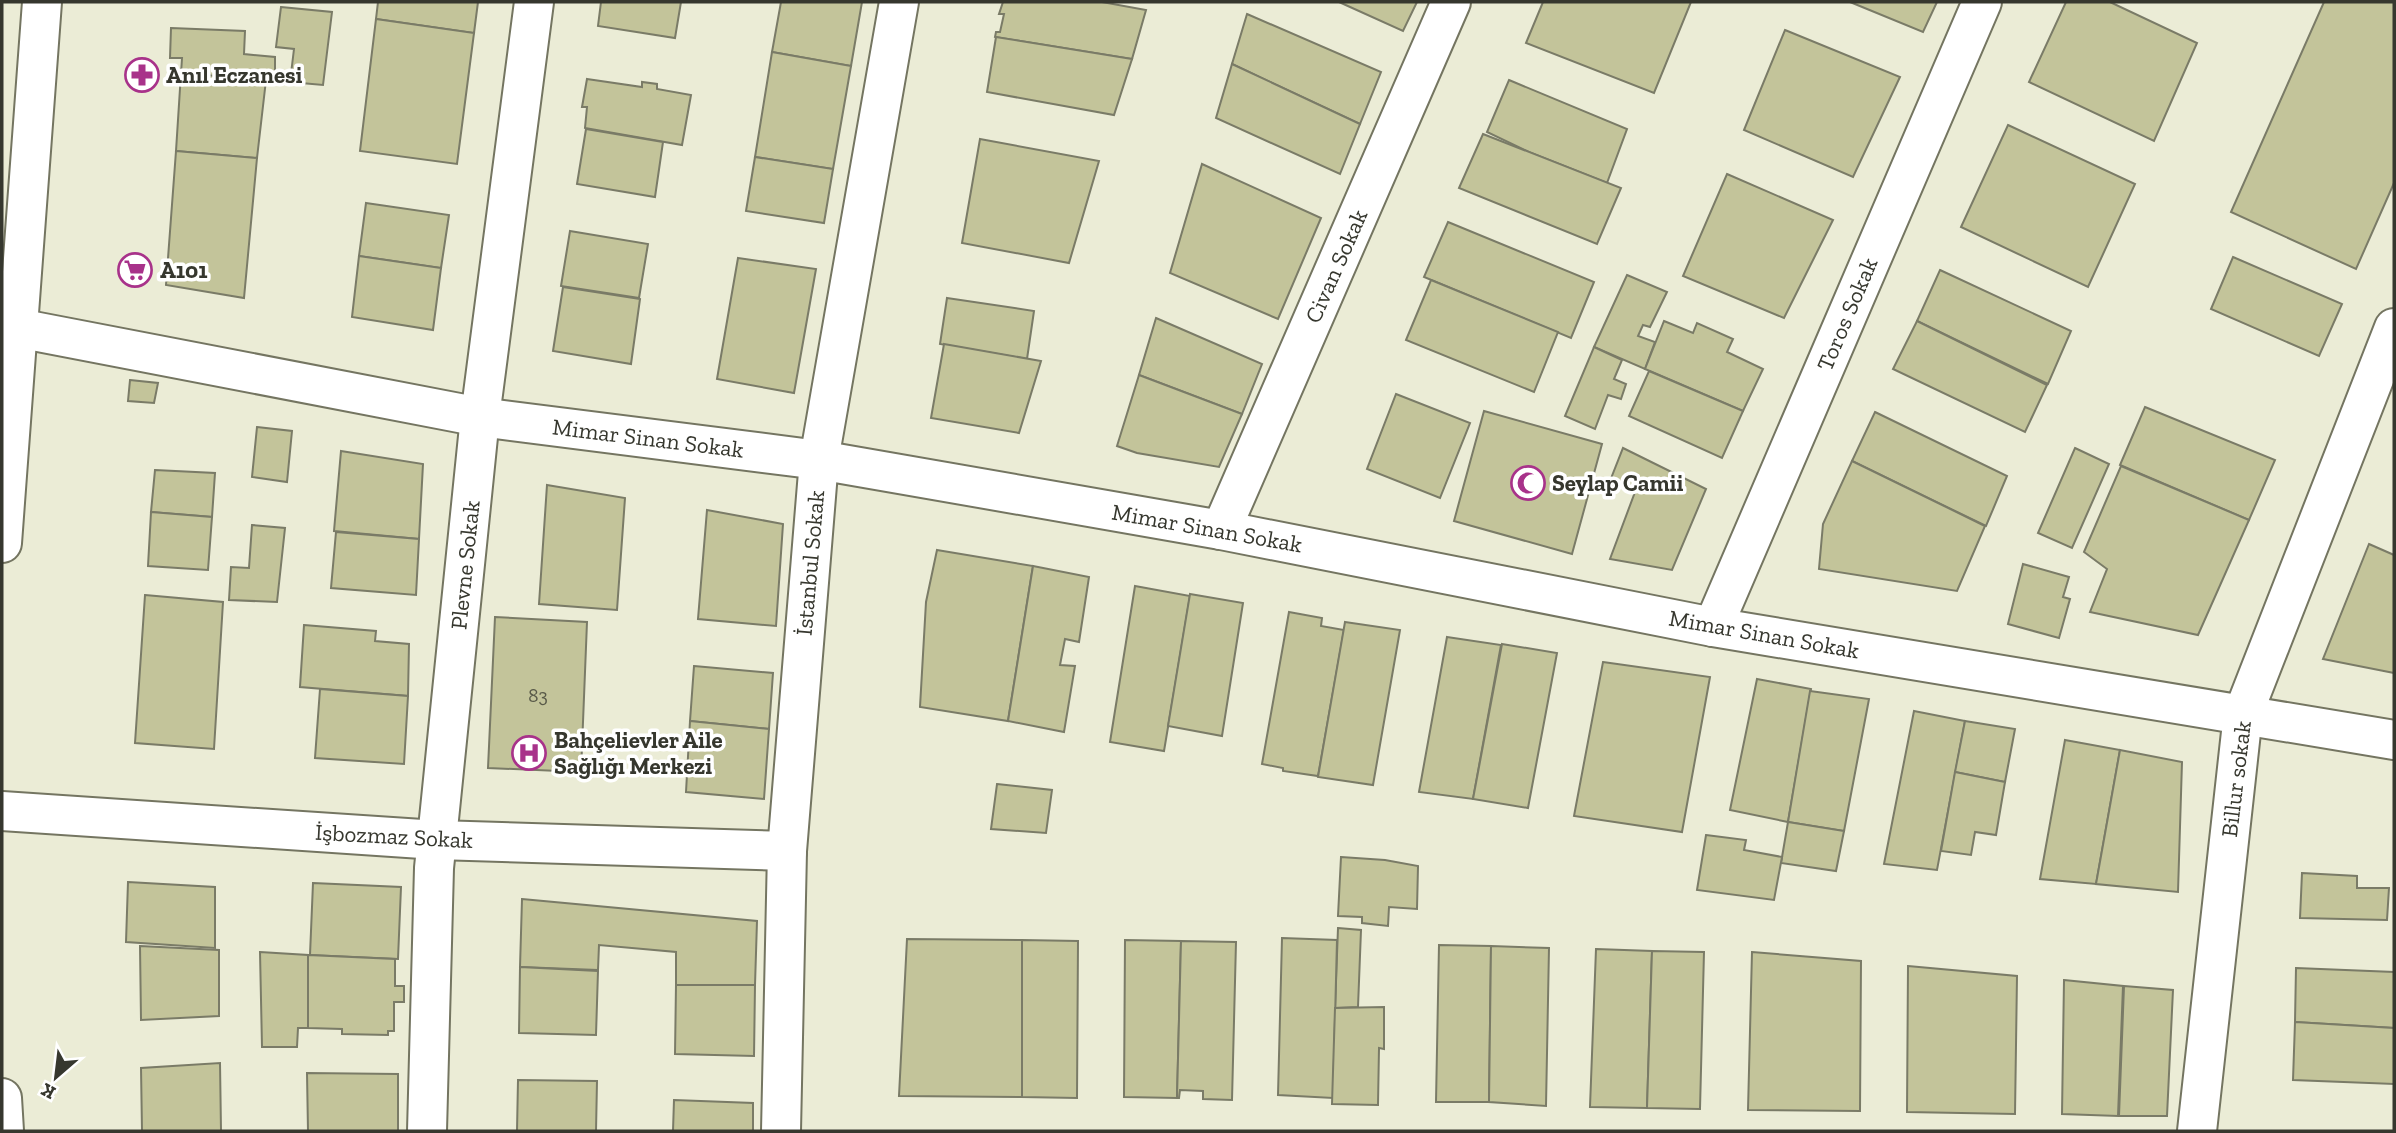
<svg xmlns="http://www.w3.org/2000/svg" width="2396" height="1133" font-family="'Zilla Slab',serif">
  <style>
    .building { fill: #c3c49a; stroke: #7a7b67; stroke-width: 2 }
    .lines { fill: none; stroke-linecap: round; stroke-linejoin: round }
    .minor-casing { stroke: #747561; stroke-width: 42 }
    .secondary-casing { stroke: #747561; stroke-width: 42 }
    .minor { stroke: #fff; stroke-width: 38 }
    .secondary { stroke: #fff; stroke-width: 38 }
    .labels { text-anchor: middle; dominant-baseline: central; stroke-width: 7; stroke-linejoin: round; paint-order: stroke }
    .number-label { font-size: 19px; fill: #595a49 }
    .poi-label { font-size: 23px; font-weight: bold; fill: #36372e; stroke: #fff; text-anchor: start }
    .street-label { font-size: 23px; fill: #36372e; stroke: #fff }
  </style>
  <rect width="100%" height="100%" fill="#ebecd6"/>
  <g class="building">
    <polygon points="378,2 478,2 474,33 376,19"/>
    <polygon points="601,2 681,2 675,38 598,26"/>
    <polygon points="781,2 862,2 851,66 772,52"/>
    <polygon points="1003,2 1102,2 1146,10 1132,59 995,37 996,32 1000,32 1004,14 999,14"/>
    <polygon points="1339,2 1417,2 1403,31"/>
    <polygon points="1543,2 1691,2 1654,93 1526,43"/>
    <polygon points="1850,2 1937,2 1923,32"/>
    <polygon points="2066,2 2110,2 2197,43 2154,141 2029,82"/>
    <polygon points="2324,2 2394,2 2394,183 2356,269 2231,212"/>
    <polygon points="281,7 332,12 323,85 290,82 294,49 276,47"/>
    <polygon points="1247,14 1381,72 1360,124 1232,64"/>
    <polygon points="376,19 474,33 457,164 360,151"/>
    <polygon points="171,28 245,31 244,54 275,57 275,81 181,74 182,58 170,58"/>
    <polygon points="1785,30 1900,77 1853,177 1744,130"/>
    <polygon points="996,37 1132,59 1114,115 987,92"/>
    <polygon points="772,52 851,66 833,169 755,157"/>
    <polygon points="1232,64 1360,124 1340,174 1216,118"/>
    <polygon points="181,73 266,80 257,158 176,151"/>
    <polygon points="587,79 642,87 642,82 657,84 657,89 691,95 682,145 585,128 587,107 582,107"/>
    <polygon points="1509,80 1627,129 1607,183 1529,152 1487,132"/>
    <polygon points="2008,125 2135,184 2088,287 1961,227"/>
    <polygon points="586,129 663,142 655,197 577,184"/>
    <polygon points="1483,134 1621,188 1597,244 1459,188"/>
    <polygon points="980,139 1099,161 1069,263 962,243"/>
    <polygon points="176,151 257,158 244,298 166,285"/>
    <polygon points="755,157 833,169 824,223 746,211"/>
    <polygon points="1202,164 1321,218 1278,319 1170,273"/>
    <polygon points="1727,174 1833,220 1784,318 1683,276"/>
    <polygon points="366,203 449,215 441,268 359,256"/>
    <polygon points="1448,222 1594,282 1571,338 1424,277"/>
    <polygon points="570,231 648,244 639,298 561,286"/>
    <polygon points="359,256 441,268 433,330 352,317"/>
    <polygon points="2233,257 2342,304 2319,356 2211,309"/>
    <polygon points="738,258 816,269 794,393 717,379"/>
    <polygon points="1940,270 2071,331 2048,384 1917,321"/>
    <polygon points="1627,275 1667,292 1650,327 1643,325 1638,336 1655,342 1645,369 1594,347"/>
    <polygon points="1431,280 1558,332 1534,392 1406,340"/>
    <polygon points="563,287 640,299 631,364 553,351"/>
    <polygon points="947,298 1034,311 1027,359 940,344"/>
    <polygon points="1156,318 1262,364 1242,414 1139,375"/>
    <polygon points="1664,321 1693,333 1697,323 1733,339 1727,352 1763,369 1743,411 1645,369"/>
    <polygon points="1917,321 2047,385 2025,432 1893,369"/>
    <polygon points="944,344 1041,361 1019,433 931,418"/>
    <polygon points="1594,347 1622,360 1614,379 1626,384 1621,399 1608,395 1595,429 1565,416"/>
    <polygon points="1649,371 1743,411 1722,458 1629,416"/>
    <polygon points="1139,375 1242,414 1219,467 1137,453 1117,446"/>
    <polygon points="130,380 158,383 154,403 128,401"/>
    <polygon points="1396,394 1470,423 1440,498 1367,469"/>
    <polygon points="2145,407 2275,460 2249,520 2120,465"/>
    <polygon points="1484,411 1602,444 1572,554 1454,521"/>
    <polygon points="1875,412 2007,476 1986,526 1852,461"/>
    <polygon points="257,427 292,431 287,482 252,477"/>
    <polygon points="1623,448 1706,489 1672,570 1610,559 1635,492 1610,481"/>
    <polygon points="2075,448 2109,464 2072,548 2038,533"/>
    <polygon points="341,451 423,464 419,539 334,531"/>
    <polygon points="1852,461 1985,526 1957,591 1819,569 1823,524"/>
    <polygon points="2121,466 2249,520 2198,635 2090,612 2107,569 2084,552"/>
    <polygon points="155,470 215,473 212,517 151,512"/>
    <polygon points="547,485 625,498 617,610 539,604"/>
    <polygon points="707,510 783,524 776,626 698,619"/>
    <polygon points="151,512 212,517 208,570 148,566"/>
    <polygon points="252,525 285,528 277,602 229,600 231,567 249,568"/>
    <polygon points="336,532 419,539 416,595 331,588"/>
    <polygon points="2369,544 2394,555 2394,673 2323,659"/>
    <polygon points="937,550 1033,566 1008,721 920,707 926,602"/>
    <polygon points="2023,564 2069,577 2063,597 2070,599 2059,638 2008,624"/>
    <polygon points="1033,566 1089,577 1079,642 1065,639 1060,665 1075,666 1064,732 1008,721"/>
    <polygon points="1135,586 1190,596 1164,751 1110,742"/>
    <polygon points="1190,594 1243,603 1222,736 1168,726"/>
    <polygon points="145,595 223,602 214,749 135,743"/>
    <polygon points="1289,612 1322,618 1321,626 1344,630 1318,776 1283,771 1283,768 1262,764"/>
    <polygon points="495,617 587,622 581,772 488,768"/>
    <polygon points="1345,622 1400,630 1373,785 1318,777"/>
    <polygon points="304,625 376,631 375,641 409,644 408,696 300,687"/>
    <polygon points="1447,637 1501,645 1473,799 1419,792"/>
    <polygon points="1502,644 1557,653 1528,808 1473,799"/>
    <polygon points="1603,662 1710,677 1682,832 1574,816"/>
    <polygon points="694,666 773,673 769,729 690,721"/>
    <polygon points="1757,679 1811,689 1788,822 1730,810"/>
    <polygon points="320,689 408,696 404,764 315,758"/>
    <polygon points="1810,691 1869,699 1844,831 1788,822"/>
    <polygon points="1914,711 1965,721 1937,870 1884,864"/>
    <polygon points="690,721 769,729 764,799 686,792"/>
    <polygon points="1965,721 2015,729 2005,782 1955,772"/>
    <polygon points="2065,740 2120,750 2096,884 2040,879"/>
    <polygon points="2120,750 2182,762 2178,892 2096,884"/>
    <polygon points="1955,772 2005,782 1996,835 1975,832 1971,855 1941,851"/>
    <polygon points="997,784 1052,790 1046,833 991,829"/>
    <polygon points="1788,822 1844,831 1836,871 1781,863"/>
    <polygon points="1706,835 1746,840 1744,850 1782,857 1774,900 1697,890"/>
    <polygon points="1341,857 1385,860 1418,866 1417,909 1389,907 1388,926 1362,923 1362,917 1338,916"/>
    <polygon points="2302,873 2357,876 2357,888 2389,888 2387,920 2300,918"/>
    <polygon points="128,882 215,887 215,948 126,942"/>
    <polygon points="313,883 401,887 398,959 310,955"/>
    <polygon points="522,899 757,921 755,985 676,985 676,952 599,945 598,970 520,967"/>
    <polygon points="1338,928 1361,930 1358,1007 1335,1008"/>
    <polygon points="1282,938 1337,940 1333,1098 1278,1095"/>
    <polygon points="907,939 1022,940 1022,1097 899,1096"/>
    <polygon points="1022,940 1078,941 1077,1098 1022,1097"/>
    <polygon points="1125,940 1181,941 1177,1098 1124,1097"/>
    <polygon points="1181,941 1236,942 1232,1100 1203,1099 1203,1091 1180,1090 1179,1098 1177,1098"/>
    <polygon points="1439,945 1491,946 1489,1102 1436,1102"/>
    <polygon points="140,946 219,950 219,1016 141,1020"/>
    <polygon points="1491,946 1549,948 1546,1106 1489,1102"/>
    <polygon points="1596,949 1652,951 1647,1108 1590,1107"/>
    <polygon points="1652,951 1704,952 1700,1109 1647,1108"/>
    <polygon points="260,952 308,955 308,1028 298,1028 297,1047 262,1047"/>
    <polygon points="1752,952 1861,961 1860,1111 1748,1110"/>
    <polygon points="308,955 395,959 395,986 404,986 404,1002 394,1002 394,1031 388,1031 388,1035 342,1034 342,1029 308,1028"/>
    <polygon points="1908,966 2017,976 2015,1114 1907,1112"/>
    <polygon points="520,967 598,971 596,1035 519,1033"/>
    <polygon points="2296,968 2394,972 2394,1028 2295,1022"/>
    <polygon points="2064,980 2123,986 2118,1116 2062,1114"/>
    <polygon points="676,985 755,985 754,1056 675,1054"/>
    <polygon points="2124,986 2173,990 2167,1116 2119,1116"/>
    <polygon points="1384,1007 1384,1049 1379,1048 1378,1105 1332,1104 1335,1008"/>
    <polygon points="2295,1022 2394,1028 2394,1084 2293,1080"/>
    <polygon points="220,1063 221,1131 142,1131 141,1068"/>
    <polygon points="307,1073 398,1074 398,1131 308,1131"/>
    <polygon points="518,1080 597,1081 596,1131 517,1131"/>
    <polygon points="674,1100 753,1103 753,1131 673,1131"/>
  </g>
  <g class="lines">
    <g class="minor-casing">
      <g id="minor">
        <polyline points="2,325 480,417 819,460 1221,530 1713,627 2394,740"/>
        <polyline points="1221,530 1451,2"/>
        <polyline points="1713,627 1982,2"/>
        <polyline points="2,811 437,840 787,851"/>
        <polyline points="427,1131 434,868 480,417 534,2"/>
        <polyline points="781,1131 787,851 819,460 899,2"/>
        <polyline points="2197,1131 2243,714 2394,328"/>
      </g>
    </g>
    <g class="secondary-casing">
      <g id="secondary">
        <polyline points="2,543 42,2"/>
        <polyline points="2,1098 4,1131"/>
      </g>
    </g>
    <use href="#minor" class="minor"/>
    <use href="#secondary" class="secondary"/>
  </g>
  <defs>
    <g id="pharmacy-ring" transform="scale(1.75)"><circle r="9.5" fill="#fff" stroke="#a8328a" stroke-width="1.5"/><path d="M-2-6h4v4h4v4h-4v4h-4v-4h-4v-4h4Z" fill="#a8328a"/></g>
    <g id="supermarket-ring" transform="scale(1.75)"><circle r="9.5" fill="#fff" stroke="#a8328a" stroke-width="1.5"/><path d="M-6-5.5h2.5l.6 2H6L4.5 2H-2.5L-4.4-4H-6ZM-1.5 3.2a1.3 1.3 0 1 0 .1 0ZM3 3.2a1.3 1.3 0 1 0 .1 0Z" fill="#a8328a"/></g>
    <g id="mosque-ring" transform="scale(1.75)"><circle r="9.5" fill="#fff" stroke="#a8328a" stroke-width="1.5"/><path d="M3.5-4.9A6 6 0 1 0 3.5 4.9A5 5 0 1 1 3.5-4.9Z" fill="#a8328a"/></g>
    <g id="hospital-ring" transform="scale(1.75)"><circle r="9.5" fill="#fff" stroke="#a8328a" stroke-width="1.5"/><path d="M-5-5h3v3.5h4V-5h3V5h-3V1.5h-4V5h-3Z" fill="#a8328a"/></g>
  </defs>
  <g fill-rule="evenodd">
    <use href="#pharmacy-ring" x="142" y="75"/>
    <use href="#supermarket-ring" x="135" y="270"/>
    <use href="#mosque-ring" x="1528" y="483"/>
    <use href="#hospital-ring" x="529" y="753"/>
  </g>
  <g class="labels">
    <g class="number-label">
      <text x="538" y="695">83</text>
    </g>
    <g class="poi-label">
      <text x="166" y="75">Anıl Eczanesi</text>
      <text x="160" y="270">A101</text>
      <text x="1552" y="483">Seylap Camii</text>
      <text x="554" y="740">Bahçelievler Aile<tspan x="554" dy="26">Sağlığı Merkezi</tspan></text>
    </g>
    <g class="street-label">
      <text transform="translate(1336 266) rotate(-66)">Civan Sokak</text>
      <text transform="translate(1847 314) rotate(-67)">Toros Sokak</text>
      <text transform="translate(648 438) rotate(7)">Mimar Sinan Sokak</text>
      <text transform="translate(1207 528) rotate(10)">Mimar Sinan Sokak</text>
      <text transform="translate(810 563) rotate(-85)">İstanbul Sokak</text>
      <text transform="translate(465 565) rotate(-84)">Plevne Sokak</text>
      <text transform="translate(1764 634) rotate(10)">Mimar Sinan Sokak</text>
      <text transform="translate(2236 779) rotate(-83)">Billur sokak</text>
      <text transform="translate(394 836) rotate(3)">İşbozmaz Sokak</text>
    </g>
  </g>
  <rect width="2396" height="1133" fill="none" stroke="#36372e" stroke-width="7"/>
  <g transform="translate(56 1077) rotate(208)" stroke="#ffffff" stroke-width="5" paint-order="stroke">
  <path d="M0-5L12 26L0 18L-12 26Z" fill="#36372e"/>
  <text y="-10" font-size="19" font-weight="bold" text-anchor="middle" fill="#36372e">K</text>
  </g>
</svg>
